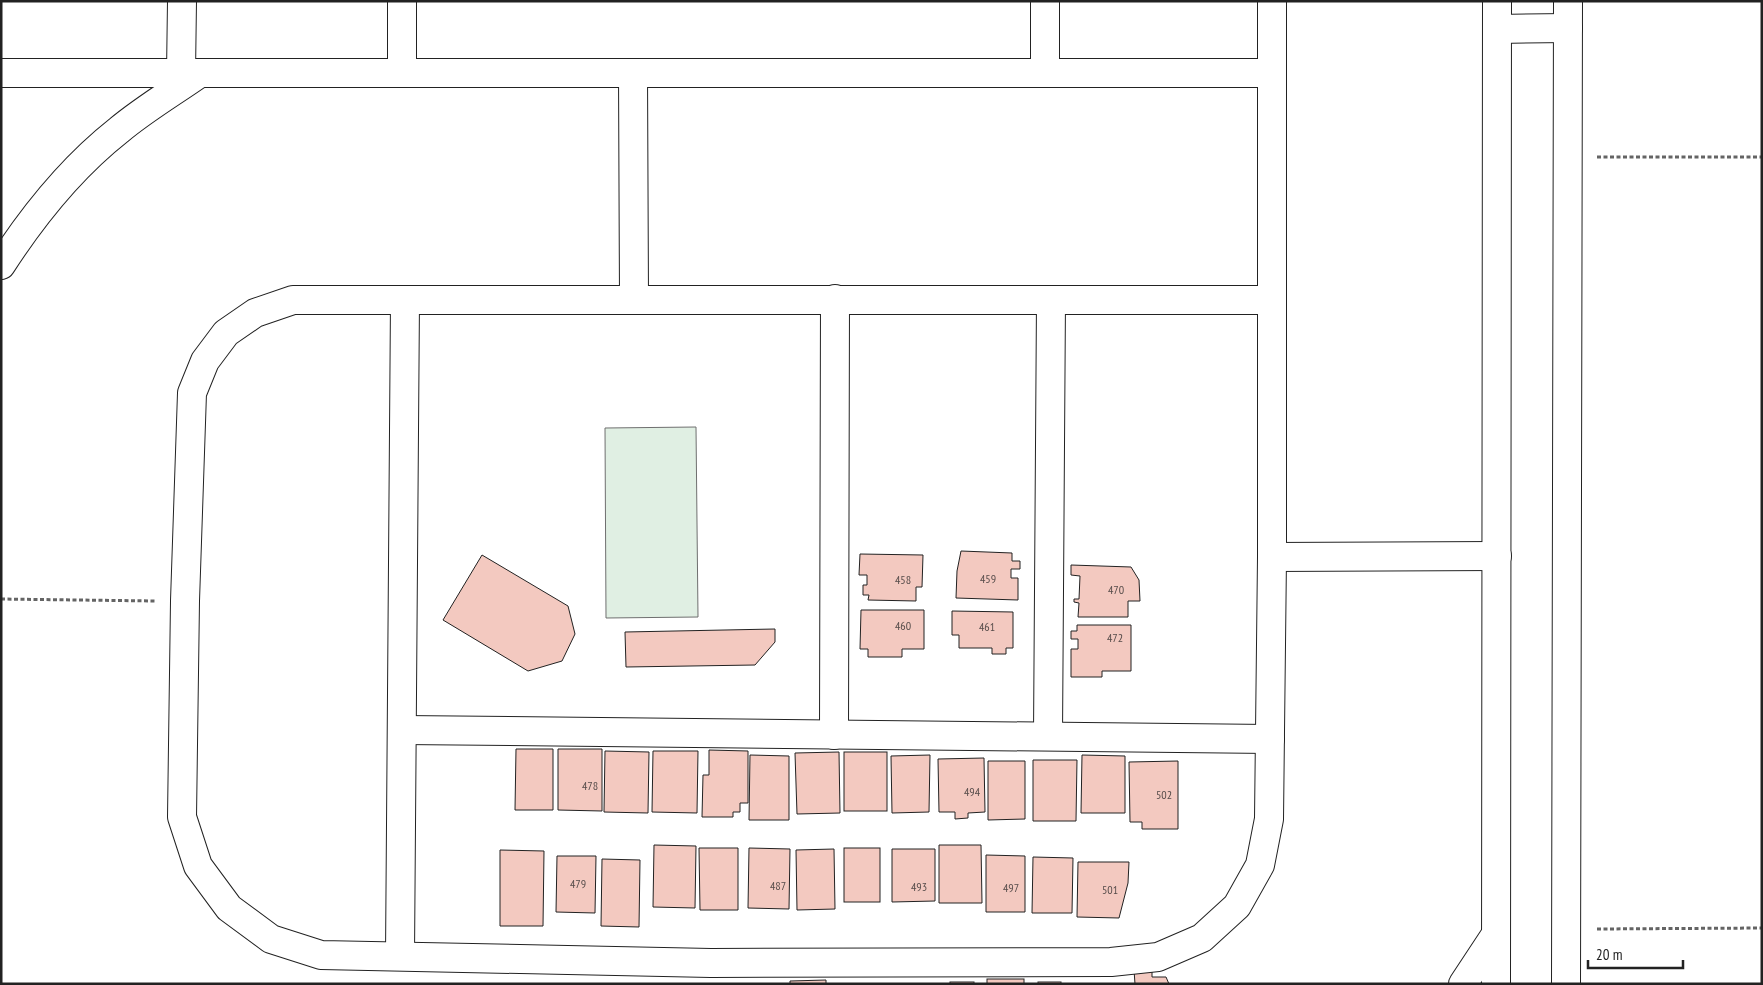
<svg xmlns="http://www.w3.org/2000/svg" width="1763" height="985" font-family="'PT Sans Narrow',sans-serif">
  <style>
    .green { fill: #e0efe3; stroke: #6f6f6f }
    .building { fill: #f3c9c0; stroke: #222 }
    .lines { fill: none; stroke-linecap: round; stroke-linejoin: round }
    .minor-casing { stroke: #222; stroke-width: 30 }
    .path { stroke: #646464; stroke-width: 3; stroke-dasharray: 4 2.5; stroke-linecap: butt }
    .minor { stroke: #fff; stroke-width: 28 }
    .labels { text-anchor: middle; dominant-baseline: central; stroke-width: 4; stroke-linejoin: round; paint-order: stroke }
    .number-label { font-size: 12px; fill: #564c4a }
  </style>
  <rect width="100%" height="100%" fill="#fff"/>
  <polygon class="green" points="696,427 698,617 606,618 605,428"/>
  <g class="building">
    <polygon points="961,551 1012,553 1012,561 1020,561 1020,569 1011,569 1011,578 1018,578 1018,600 956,598 957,571"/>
    <polygon points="860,554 923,555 922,587 916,587 916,601 868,600 869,595 863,595 863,585 867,585 867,575 859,575"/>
    <polygon points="482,555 568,606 575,634 562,661 528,671 443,620"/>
    <polygon points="1071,565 1131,567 1139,580 1140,601 1128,601 1128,617 1078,617 1079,603 1074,602 1074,599 1079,599 1080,576 1071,575"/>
    <polygon points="861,610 924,610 924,649 902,649 902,657 868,657 868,649 860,649"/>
    <polygon points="952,611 1013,612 1013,648 1006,648 1006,654 992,654 992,648 959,648 959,635 952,635"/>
    <polygon points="1077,625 1131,625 1131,671 1102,671 1102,677 1071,677 1071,649 1078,649 1078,639 1071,639 1071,631 1077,631"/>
    <polygon points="775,629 775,642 755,665 626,667 625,632"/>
    <polygon points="516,749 553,749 553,810 515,810"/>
    <polygon points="558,749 602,749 602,811 558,810"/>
    <polygon points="709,750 748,751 748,803 740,803 740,812 733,812 733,817 702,817 703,775 709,775"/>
    <polygon points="605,751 649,752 648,813 604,812"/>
    <polygon points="653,751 698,751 697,813 652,812"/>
    <polygon points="839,752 840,813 797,814 795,753"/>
    <rect x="844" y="752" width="43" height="59"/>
    <polygon points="750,755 789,756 789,820 749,820"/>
    <polygon points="930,755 929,812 892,813 891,756"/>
    <polygon points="1082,755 1125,756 1125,813 1081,813"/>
    <polygon points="984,758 985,812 968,813 968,818 955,819 955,812 939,812 938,759"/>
    <polygon points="1033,760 1077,760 1076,821 1033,821"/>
    <polygon points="988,761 1025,761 1025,819 988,820"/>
    <polygon points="1178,761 1178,829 1142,829 1142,822 1130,822 1129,762"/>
    <polygon points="654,845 696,846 695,908 653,907"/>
    <polygon points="939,845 981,845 982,903 939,903"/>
    <polygon points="699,848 738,848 738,910 700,910"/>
    <polygon points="749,848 790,849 789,909 748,908"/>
    <rect x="844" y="848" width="36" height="54"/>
    <polygon points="834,849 835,909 797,910 796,850"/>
    <polygon points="892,849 935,849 935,901 892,902"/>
    <polygon points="500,850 544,851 543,926 500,926"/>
    <polygon points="986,855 1025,856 1025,912 986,912"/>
    <polygon points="557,856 596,856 595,913 556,912"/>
    <polygon points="1033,857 1073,858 1072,913 1032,913"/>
    <polygon points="602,859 640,860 639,927 601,926"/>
    <polygon points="1078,862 1129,862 1128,883 1119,918 1077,917"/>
    <polygon points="1134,970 1152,970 1152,977 1166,977 1169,984 1135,984"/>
    <rect x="987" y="979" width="37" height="5"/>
    <polygon points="826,980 826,984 790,984 790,981"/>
    <rect x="950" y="982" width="24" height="2"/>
    <rect x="1038" y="982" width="23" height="2"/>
  </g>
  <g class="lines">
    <g class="minor-casing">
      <g id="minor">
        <polyline points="1497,29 1568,28"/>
        <polyline points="1,73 1271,73"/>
        <polyline points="181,73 182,1"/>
        <polyline points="402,73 402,1"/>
        <polyline points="633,73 634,299"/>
        <polyline points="1045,73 1045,1"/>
        <path d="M1 265C34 214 72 167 119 130 144 109 173 92 200 73"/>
        <polyline points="1271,300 293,300 255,313 226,333 205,361 192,393 185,601 182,817 198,866 229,908 271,939 321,955 711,963 1111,962 1158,957 1202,938 1237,906 1260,865 1269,819 1272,557 1272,1"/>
        <polyline points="1272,557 1497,556"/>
        <polyline points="402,730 1270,739"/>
        <polyline points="834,735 835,299"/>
        <polyline points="1048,736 1051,300"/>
        <polyline points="400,956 405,300"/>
        <polyline points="1463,984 1496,934"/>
        <polyline points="1496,984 1497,1"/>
        <polyline points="1566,984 1568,1"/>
      </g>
    </g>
    <g class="path">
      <polyline points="1597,157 1762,157"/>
      <polyline points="1,599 156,601"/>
      <polyline points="1597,929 1762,928"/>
    </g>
    <use href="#minor" class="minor"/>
  </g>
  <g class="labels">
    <g class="number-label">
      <text x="988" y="578">459</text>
      <text x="903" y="579">458</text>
      <text x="1116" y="589">470</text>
      <text x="903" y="625">460</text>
      <text x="987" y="626">461</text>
      <text x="1115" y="637">472</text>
      <text x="590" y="785">478</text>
      <text x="972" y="791">494</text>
      <text x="1164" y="794">502</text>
      <text x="578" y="883">479</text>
      <text x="778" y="885">487</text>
      <text x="919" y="886">493</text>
      <text x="1011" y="887">497</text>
      <text x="1110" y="889">501</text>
    </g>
  </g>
  <rect width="1763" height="985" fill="none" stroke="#222222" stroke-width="5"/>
  <path d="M1588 960v8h95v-8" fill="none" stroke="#222222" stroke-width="2.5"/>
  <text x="1596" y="960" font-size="15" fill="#222222" stroke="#ffffff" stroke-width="4" paint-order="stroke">20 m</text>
</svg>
